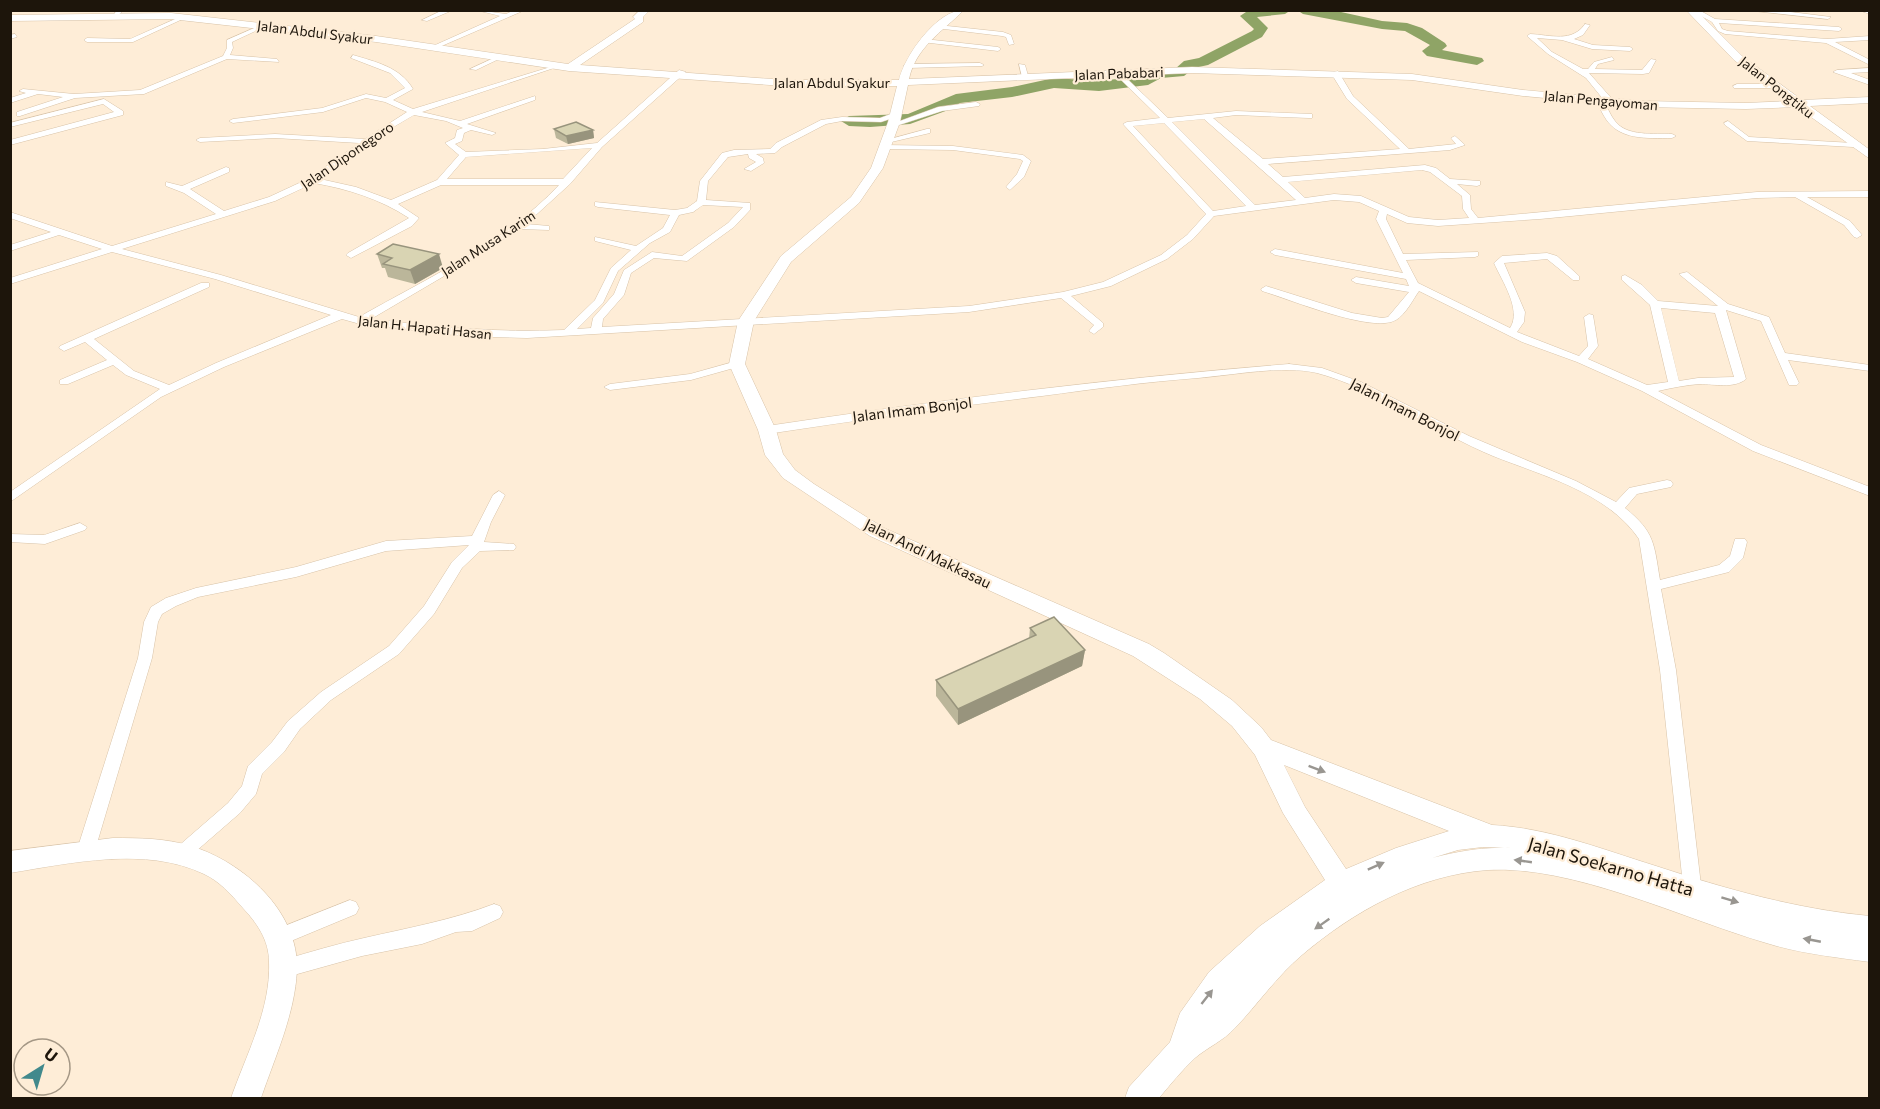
<svg xmlns="http://www.w3.org/2000/svg" width="1880" height="1109" font-family="Commissioner,sans-serif">
  <style>
    .lines { fill: none; stroke-linecap: round; stroke-linejoin: round }
    .river { fill: #8fa466; fill-rule: evenodd }
    .street-casing { stroke: #d8c3a8; stroke-width: 1 }
    .secondary-casing { stroke: #d8c3a8; stroke-width: 1 }
    .street { fill: #fff; fill-rule: evenodd }
    .secondary { fill: #fff; fill-rule: evenodd }
    .wall { fill: #bbb69a }
    .shaded-wall { fill: #98947d }
    .building { fill: #d9d4b3; stroke: #98947d; stroke-width: 1.5 }
    .oneway { fill: #999691 }
    .labels { text-anchor: middle; dominant-baseline: central; stroke-width: 4.5; stroke-linejoin: round; paint-order: stroke }
    .far-street-label { font-size: 14px; fill: #1d150b; stroke: #feedd7 }
    .street-label { font-size: 15px; fill: #1d150b; stroke: #feedd7 }
    .near-street-label { font-size: 18px; fill: #1d150b; stroke: #feedd7 }
  </style>
  <rect width="100%" height="100%" fill="#feedd7"/>
  <g class="lines">
    <g class="river">
      <polygon points="1249,10 1291,10 1285,14 1257,17 1268,28 1262,37 1208,65 1194,68 1184,76 1161,78 1148,85 1099,91 1054,88 1012,97 960,103 951,109 910,124 870,127 849,126 841,121 849,116 908,114 956,94 1012,87 1054,78 1099,81 1144,76 1158,69 1175,69 1184,61 1199,58 1252,31 1254,29 1240,16"/>
      <polygon points="1297,10 1332,10 1382,21 1407,23 1422,28 1445,43 1447,46 1442,50 1482,58 1484,61 1477,65 1427,56 1422,51 1430,45 1405,31 1382,29 1303,14"/>
    </g>
    <g class="street-casing">
      <g id="street">
        <polygon points="117,10 124,10 117,16 113,16"/>
        <polygon points="443,10 453,10 427,21 422,20"/>
        <polygon points="476,10 506,14 515,10 525,10 437,48 433,48 433,46 500,16"/>
        <polygon points="1690,10 1699,10 1715,19 1839,27 1842,29 1839,31 1719,23 1722,29 1728,31 1827,39 1870,36 1870,40 1835,42 1870,60 1870,65 1826,43 1725,34 1718,31 1712,22"/>
        <polygon points="1745,10 1775,10 1831,17 1828,19"/>
        <polygon points="1860,10 1870,10 1870,14 1861,11"/>
        <polygon points="182,16 187,17 133,42 87,42 84,40 87,38 130,39"/>
        <path d="M1585 24 1590 25 1583 35 1574 39 1593 45 1630 47 1633 49 1630 51 1592 49 1562 40 1537 38 1552 52 1583 69H1588L1594 62 1612 57 1614 60 1598 64 1595 69 1642 70 1651 59 1656 60 1649 73 1643 74 1589 73 1613 100V104H1607L1586 78 1548 54 1527 36 1530 34C1551 35 1572 43 1585 24Z"/>
        <polygon points="261,25 266,26 232,42 233,48 230,55 277,59 279,62 227,59 144,94 75,98 20,116 17,116 17,112 63,97 38,94 10,103 10,98 26,93 19,91 23,89 74,94 140,90 223,56 227,48 227,40"/>
        <polygon points="938,25 1003,32 1011,35 1014,44 1009,45 1006,37 1002,36 936,28"/>
        <polygon points="15,34 17,37 10,39 10,35"/>
        <polygon points="924,39 998,47 1001,49 998,51 922,42"/>
        <path d="M353 55C376 62 400 67 413 89L393 100 413 109 557 65V67L422 112 460 121 535 96V100L467 124 496 133 492 135 471 130 464 133 462 141 455 144 466 152 543 149 597 143 679 70 686 72 602 147 570 184 526 224 549 226V230L519 229 485 252 371 319C436 327 499 333 564 330L595 300 611 268 631 250 595 241V237L636 246 663 228 670 215 598 207 595 206V202L675 210 687 208 697 201 700 181 722 153 734 150 770 149 776 143 821 120 842 117 880 118 896 112H899V116L881 122 842 121 826 124 782 147 775 153 756 154 763 158 764 163 751 171 744 169 756 162 749 158 748 154 728 157 708 181 706 200 750 203V210L734 227 687 261 654 258 631 273 624 295 603 319 602 327 969 306 1063 292 1103 282 1161 255 1187 235 1206 214 1123 124 1127 122 1160 118 1115 74 1114 72 1118 70 1168 118 1236 111 1312 114V118H1309L1236 115 1213 118 1263 159 1400 149 1347 99 1331 73 1338 71 1353 96 1409 149 1456 144 1451 138 1455 136 1465 145 1450 150 1268 164 1283 177 1425 165 1436 168 1450 179 1480 181V185L1477 186 1457 184 1470 195 1471 209 1478 218 1757 192 1870 191V197H1807L1850 221 1862 235 1857 238 1854 237 1844 225 1795 197 1757 198 1540 219 1438 226 1407 223 1387 214 1386 219 1403 254 1478 252V256L1475 257 1406 260 1418 283 1510 328C1522 310 1502 281 1494 263L1502 256 1547 253 1557 256 1579 276V280H1573L1547 259 1504 263 1525 312 1524 322 1517 332 1579 356 1588 346 1584 317 1589 314 1593 315 1598 346 1588 359 1647 385 1668 382 1650 305 1622 280V276L1625 275 1642 285 1658 301 1718 306 1679 274 1687 272 1728 304 1769 317 1785 353 1870 365V371L1788 360 1799 383 1797 385H1789L1761 321 1726 310 1746 379C1734 389 1714 384 1700 384 1686 385 1671 388 1658 391L1761 445 1870 487V496L1753 451 1642 391 1577 362 1522 342 1419 291C1412 301 1406 314 1396 320 1373 334 1289 299 1262 291L1261 289 1266 286 1352 313 1382 318 1388 317 1409 292 1356 283 1351 280 1356 277 1409 286 1406 279 1275 255 1270 252 1275 249 1403 273 1376 219 1379 211 1359 202 1334 200 1214 216 1193 239 1167 259 1111 286 1071 296 1103 323V327L1094 334 1089 331 1094 325 1061 298 969 312 527 338 462 336 360 324 342 319 224 367 161 397 10 502V492L160 389 126 375 113 365 68 384H60V380L107 360 85 342 64 351 59 348 60 346 201 283H209V287L94 339 134 371 169 385 216 363 331 315 215 279 112 252 10 284V278L102 249 59 235 10 251V245L51 232 10 218V212L112 246 216 214 184 193 166 186V182L182 186 226 167 229 168V172L190 189 224 211 269 197 310 178 359 143 275 138 200 142 196 140 200 138 275 134 365 139 407 112 385 102 366 98 323 112 233 123 229 121 233 119 322 108 366 94 386 98 405 88 390 73 351 58ZM414 115 446 121 463 128 457 130 455 138 445 143 459 155 437 180 391 200 356 187 320 179 385 132ZM1204 119 1296 200 1255 205 1172 122ZM1164 123 1246 206 1213 211 1133 126ZM592 148 563 179H447L466 157ZM1422 170 1430 172 1462 196 1463 209 1469 218 1438 220 1409 217 1361 196 1334 194 1305 198 1288 182ZM314 183C348 189 380 199 409 218L348 253 346 255 351 258 412 226 419 218 398 204 441 185H559C506 242 426 279 359 317L221 275 122 249 275 201ZM703 205 743 207 728 223 682 256 652 252 624 270 614 294 593 318 591 328 577 329 603 303 618 271 650 243 670 232 679 215 693 212ZM1661 308 1715 313 1734 377 1698 378 1679 381Z"/>
        <polygon points="496,57 501,58 476,70 470,69"/>
        <polygon points="980,63 984,65 982,66 907,68 903,66 907,64"/>
        <polygon points="1019,64 1025,65 1029,79 1022,77"/>
        <polygon points="1870,68 1870,72 1851,73 1870,80 1870,85 1833,72 1837,70"/>
        <polygon points="1737,84 1775,84 1779,86 1775,88 1734,88 1733,86"/>
        <polygon points="104,99 123,111 123,115 10,145 10,140 114,112 103,104 10,127 10,123"/>
        <path d="M1597 99H1603C1607 106 1610 115 1615 121 1627 137 1654 133 1672 134L1676 136 1672 138C1647 138 1618 141 1604 116 1601 111 1598 105 1597 99Z"/>
        <polygon points="976,102 980,104 979,106 942,111 893,127 889,125 938,107"/>
        <polygon points="1728,121 1749,137 1853,143 1857,145 1853,147 1747,141 1725,125 1724,123"/>
        <polygon points="927,129 930,129 930,133 887,143 883,141"/>
        <polygon points="882,145 953,146 1023,155 1031,161 1024,177 1010,190 1006,187 1017,174 1023,161 1020,159 953,150 885,149 881,147"/>
        <polygon points="737,361 741,362 741,366 691,380 610,390 604,387 610,384 690,374"/>
        <path d="M1289 364 1322 368 1361 382 1469 436 1576 481 1616 502 1629 488 1667 480 1671 481 1673 484 1671 487 1637 494 1625 508C1655 532 1654 544 1660 580L1719 565 1730 556 1735 539H1745L1747 542 1743 558 1729 572 1661 589 1676 670 1702 894 1699 900 1693 902 1687 900 1684 894 1660 670 1639 539C1607 492 1543 476 1493 456 1435 432 1377 389 1317 373 1283 365 1234 375 1198 378 1145 382 1094 389 1042 396 950 407 858 420 767 434L761 430 767 426C940 400 1114 378 1289 364Z"/>
        <polygon points="499,491 505,495 491,522 484,542 514,544 516,547 514,550 480,551 462,568 434,614 399,654 331,700 300,729 284,752 262,774 256,794 240,813 187,859 181,862 175,859 172,854 175,849 228,803 242,786 248,766 272,742 288,721 321,692 389,646 424,606 452,562 469,545 386,551 296,577 198,597 176,606 162,614 158,622 152,658 95,850 92,855 86,858 80,855 77,850 138,658 144,622 151,607 166,598 196,588 296,567 386,541 472,536 493,495"/>
        <polygon points="80,523 87,527 85,530 45,544 10,542 10,534 44,535"/>
        <polygon points="350,900 356,902 359,908 356,914 279,946 272,943 270,937 272,931"/>
        <path d="M494 904 500 906 503 912 500 918 472 931 456 932 422 944 362 956 283 978 276 975 273 969 276 963 283 960C310 952 337 944 364 938 408 928 452 920 494 904Z"/>
      </g>
    </g>
    <g class="secondary-casing">
      <g id="secondary">
        <path d="M640 10H650L643 17V22L580 65 785 80H899C905 55 937 10 964 10 942 32 916 47 909 79L1192 67 1412 74 1523 90 1641 101 1746 103 1789 101 1734 60 1686 10H1696L1742 56 1802 100 1870 97V103L1810 106 1870 150V159L1797 107 1746 109 1641 107 1523 96 1412 80 1192 73 908 85 900 122 883 168 859 203 791 262 754 321 745 364 776 430 783 454 795 470 814 484 884 528 1149 644 1164 653 1232 700 1261 727 1271 740 1492 825C1549 828 1601 849 1656 866 1726 889 1796 909 1870 916V962C1834 957 1797 953 1763 942 1682 918 1572 865 1488 870 1418 875 1354 911 1302 955 1276 977 1258 1004 1235 1028 1223 1041 1208 1047 1195 1058 1182 1070 1170 1085 1159 1098H1125L1129 1087 1170 1042 1180 1013 1209 972 1260 926 1325 880 1283 813 1255 755 1232 726 1200 699 1133 656 870 536 783 478 765 455 758 430 729 364 738 321 781 256 851 197 871 168 888 122 897 86H785L569 71 376 42 171 19 10 21V15L171 13 376 36 568 64 635 19 633 17ZM1284 765 1449 831 1396 848 1346 869 1305 807ZM1483 847 1512 848C1484 847 1459 851 1432 858L1458 850Z"/>
        <path d="M113 838C139 838 165 838 191 846 243 862 299 911 297 970 295 1014 275 1057 261 1098H231C246 1055 271 1009 269 962 269 940 257 923 242 907 231 894 219 881 204 874 146 846 71 863 10 873V851Z"/>
      </g>
    </g>
    <use href="#street" class="street"/>
    <use href="#secondary" class="secondary"/>
  </g>
  <g class="wall">
    <polygon points="554,129 593,130 594,138 568,144 556,138"/>
    <polygon points="377,254 443,268 415,284 388,277 385,268 382,268"/>
    <polygon points="1030,628 1085,650 1082,666 958,725 936,696 936,680 1029,639"/>
  </g>
  <g class="shaded-wall">
    <polygon points="593,130 594,138 568,144 566,136"/>
    <polygon points="439,254 443,268 415,284 410,270"/>
    <polygon points="1085,650 1082,666 958,725 958,709"/>
  </g>
  <g class="building">
    <polygon points="576,122 593,130 566,136 554,129"/>
    <polygon points="393,244 439,254 410,270 383,264 392,258 377,254"/>
    <polygon points="1054,617 1085,650 958,709 936,680 1036,635 1030,628"/>
  </g>
  <defs><path id="oneway-solid" d="M-6-.8H1V-3.2L6.5 0L1 3.2V.8H-6Z" transform="scale(1.5)"/></defs>
  <g class="oneway">
    <use href="#oneway-solid" transform="translate(1317 769) rotate(21)"/>
    <use href="#oneway-solid" transform="translate(1523 861) rotate(-172)"/>
    <use href="#oneway-solid" transform="translate(1376 866) rotate(-24)"/>
    <use href="#oneway-solid" transform="translate(1730 900) rotate(17)"/>
    <use href="#oneway-solid" transform="translate(1322 924) rotate(145)"/>
    <use href="#oneway-solid" transform="translate(1812 940) rotate(-169)"/>
    <use href="#oneway-solid" transform="translate(1207 997) rotate(-52)"/>
  </g>
  <g class="labels">
    <g class="far-street-label">
      <text transform="translate(315 32) rotate(7)">Jalan Abdul Syakur</text>
      <text transform="translate(1119 73) rotate(-2)">Jalan Pababari</text>
      <text x="832" y="82">Jalan Abdul Syakur</text>
      <text transform="translate(1777 87) rotate(38)">Jalan Pongtiku</text>
      <text transform="translate(1601 100) rotate(5)">Jalan Pengayoman</text>
      <text transform="translate(347 155) rotate(-34)">Jalan Diponegoro</text>
      <text transform="translate(488 243) rotate(-33)">Jalan Musa Karim</text>
      <text transform="translate(425 327) rotate(6)">Jalan H. Hapati Hasan</text>
    </g>
    <g class="street-label">
      <text transform="translate(912 409) rotate(-7)">Jalan Imam Bonjol</text>
      <text transform="translate(1405 409) rotate(27)">Jalan Imam Bonjol</text>
      <text transform="translate(928 553) rotate(26)">Jalan Andi Makkasau</text>
    </g>
    <g class="near-street-label">
      <text transform="translate(1611 866) rotate(16)">Jalan Soekarno Hatta</text>
    </g>
  </g>
  <rect width="1880" height="1109" fill="none" stroke="#1d150b" stroke-width="24"/>
  <g transform="translate(42 1067) rotate(37)"><circle r="28" fill="#feedd7" stroke="#a49785" stroke-width="1.5"/>
  <path d="M0-4.5L10 22L0 15L-10 22Z" fill="#41898c"/>
  <text y="-9" font-size="16" font-weight="bold" text-anchor="middle" fill="#1d150b">U</text>
  </g>
</svg>
